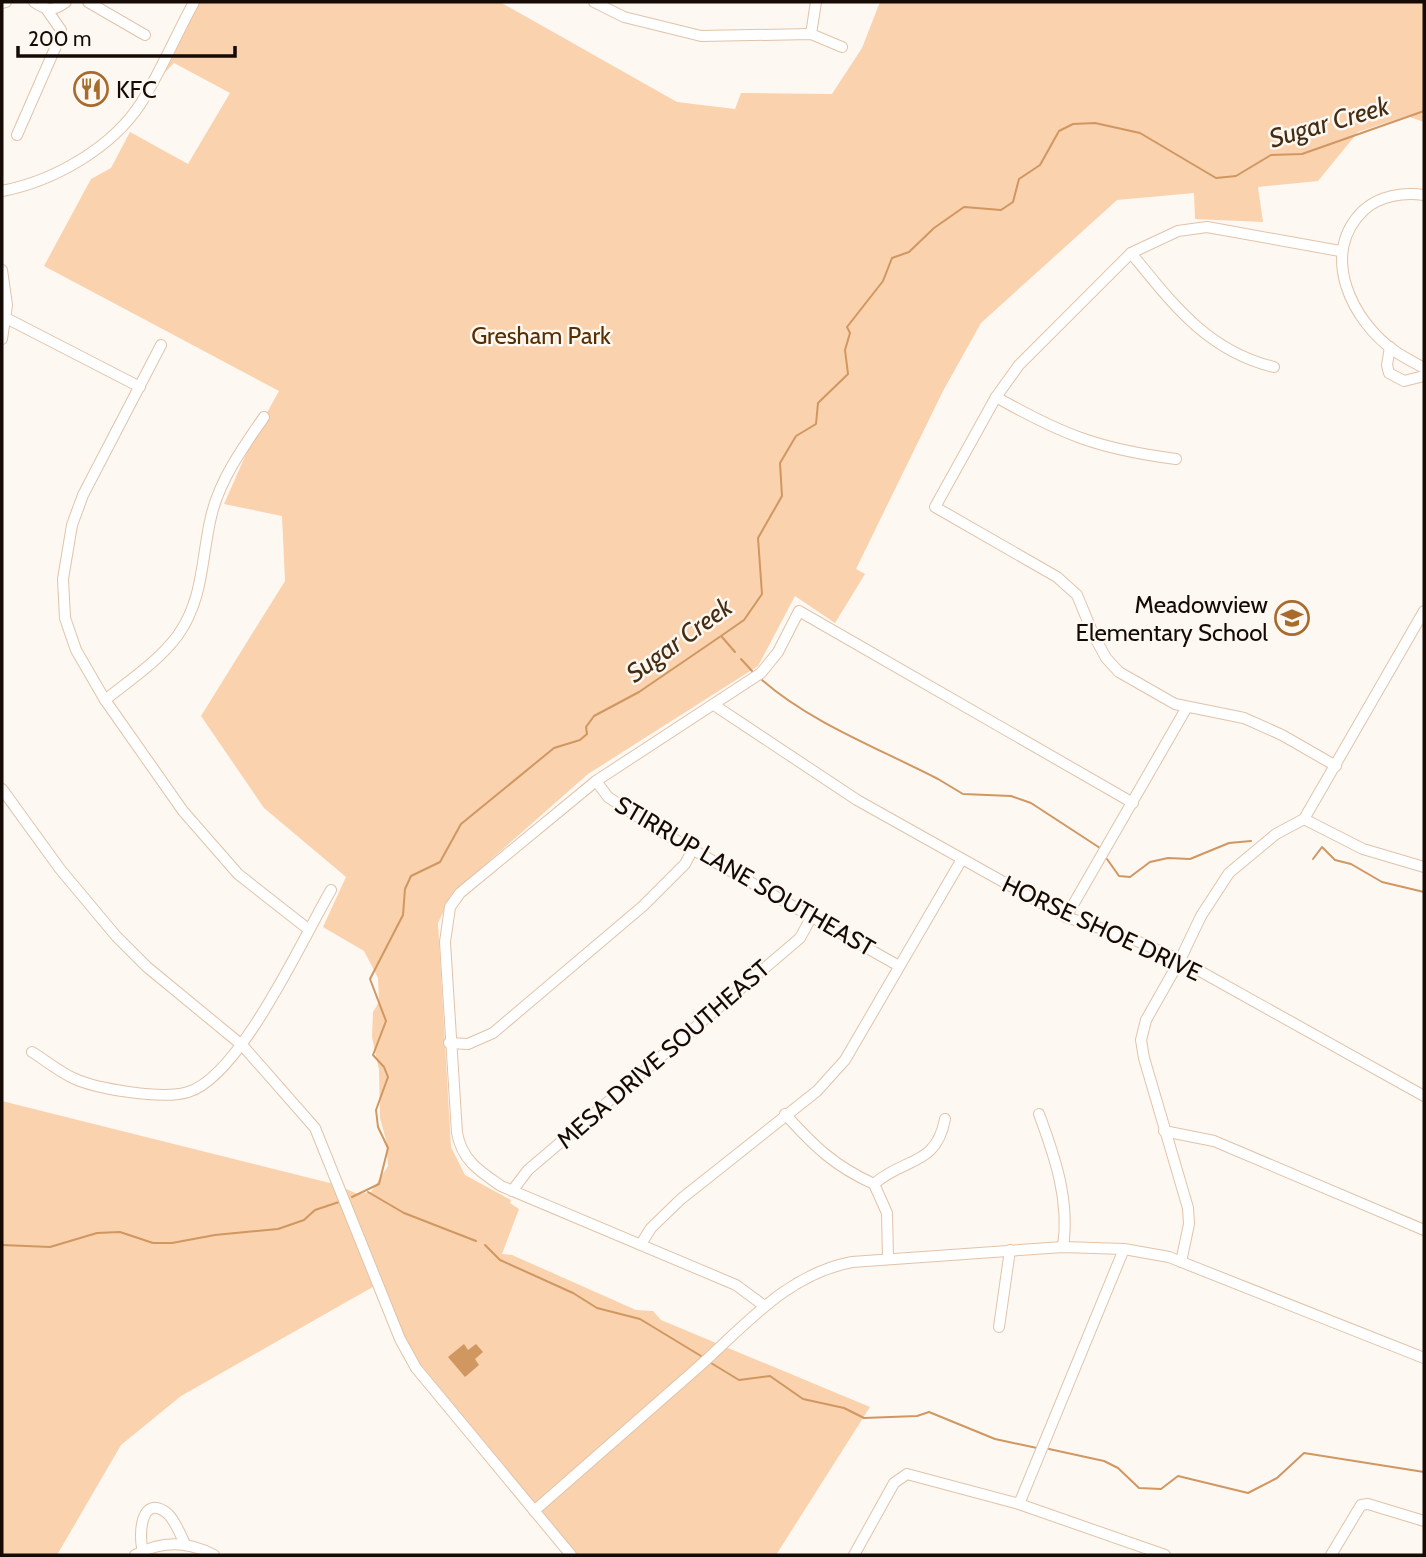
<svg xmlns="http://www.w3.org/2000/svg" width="1426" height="1557" font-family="Cabin,sans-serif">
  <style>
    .green { fill: #fad2ae }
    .water { fill: #d09761 }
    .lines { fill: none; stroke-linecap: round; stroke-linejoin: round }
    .stream { stroke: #d09761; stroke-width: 2 }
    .minor-casing { stroke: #e1c3a9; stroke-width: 12 }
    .minor { stroke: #fff; stroke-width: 10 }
    .labels { text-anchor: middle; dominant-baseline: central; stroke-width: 5; stroke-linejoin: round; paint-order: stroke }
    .poi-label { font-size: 24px; fill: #150b04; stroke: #fef8f2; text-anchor: start }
    .park-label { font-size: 24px; fill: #563003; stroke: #fef8f2 }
    .street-label { font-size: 24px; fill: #150b04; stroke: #fef8f2 }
    .water-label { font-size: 26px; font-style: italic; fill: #452d14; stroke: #fef8f2 }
  </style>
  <rect width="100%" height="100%" fill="#fef8f2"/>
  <polygon class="green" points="196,2 500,2 677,102 735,109 741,93 832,94 862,48 880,2 1424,2 1424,122 1407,116 1358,132 1318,181 1258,187 1263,222 1195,219 1194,193 1117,200 981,323 943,391 856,569 865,574 835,623 795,596 758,666 588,774 452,894 438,923 451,1147 465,1175 511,1200 510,1203 519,1209 502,1254 512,1255 636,1310 653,1311 661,1320 870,1407 776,1555 568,1555 408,1357 378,1284 181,1396 121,1445 57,1555 2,1555 2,1101 334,1184 358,1194 371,1192 388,1166 386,1140 380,1118 379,1070 372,1037 373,1012 379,1002 378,978 364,951 323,927 346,877 264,808 201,716 285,581 282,516 224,504 254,436 279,391 44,266 91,179 111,168 130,132 188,164 230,93 174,63 153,85"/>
  <polygon class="water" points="464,1344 468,1350 476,1344 483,1352 475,1359 479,1365 465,1377 448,1357"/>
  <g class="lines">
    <g class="stream">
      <polyline points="722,637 735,652"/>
      <polyline points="741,659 753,672"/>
      <path d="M762 680C811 723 880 749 938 779L963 794 1011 796 1031 803 1100 848"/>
      <polyline points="1107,859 1119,876 1130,877 1150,862 1168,858 1190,859 1229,843 1251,841"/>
      <polyline points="1313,859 1322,847 1335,860 1351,864 1382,882 1424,892"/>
      <polyline points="368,1192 404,1213 476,1241"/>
      <polyline points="352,1197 379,1184 388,1148 378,1127 376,1110 388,1077 384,1067 373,1055 386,1021 370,979 403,915 405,889 411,876 440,862 461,824 554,748 580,740 587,734 586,727 594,716 639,692 721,636 744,620 762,594 758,538 782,496 780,463 796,436 816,424 818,403 848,374 845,350 850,333 847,327 883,281 892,258 909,252 934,228 964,207 1001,210 1013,202 1019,179 1040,165 1059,131 1073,124 1095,123 1140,133 1216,178 1236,176 1271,155 1302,154 1424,111"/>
      <polyline points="2,1245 50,1247 97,1233 120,1232 153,1243 172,1243 215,1235 278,1229 304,1220 315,1210 339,1202"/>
      <polyline points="485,1245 500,1260 573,1293 597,1308 640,1319 701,1356"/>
      <polyline points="711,1363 739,1380 770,1376 803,1399 844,1408 864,1418 917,1416 929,1412 995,1439 1037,1448"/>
      <polyline points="1049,1449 1104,1461 1118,1468 1139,1488 1161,1489 1178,1476 1248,1493 1277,1478 1304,1453 1424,1472"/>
    </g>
    <g class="minor-casing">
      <g id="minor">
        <path d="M34 2C48 11 52 12 66 2"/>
        <polyline points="88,2 145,35"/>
        <polyline points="594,2 624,17 701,36 811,34 842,47"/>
        <polyline points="2,3 6,2"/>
        <polyline points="811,34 816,2"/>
        <polyline points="17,135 60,37 61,30 47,10"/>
        <path d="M2 191C54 181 112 148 141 103 161 71 176 35 194 2"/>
        <path d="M1424 195C1403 192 1379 196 1364 210 1318 253 1352 322 1396 352 1405 358 1415 363 1424 368"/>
        <path d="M1131 253C1172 303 1207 351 1274 367"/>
        <polyline points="2,270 7,305 2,339"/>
        <polyline points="6,318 140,387"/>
        <polyline points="161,345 83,495 72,525 63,579 65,618 76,650 105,700 183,811 238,874 308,929"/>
        <polyline points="1390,347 1387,365 1389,373 1404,381 1424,376"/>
        <path d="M996 397C1063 435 1099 449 1176 459"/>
        <path d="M105 700C130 680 159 661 178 635 204 598 201 559 211 517 219 481 243 447 264 417"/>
        <polyline points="714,705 857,800 1066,917 1130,938 1180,960 1424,1096"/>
        <polyline points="1336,766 1282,735 1244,718 1175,704 1119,672 1106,658 1094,636 1077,595 1057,577 935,507 996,397 1019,365 1131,253 1178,231 1207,227 1340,251"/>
        <polyline points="596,781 608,797 658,830 899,966"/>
        <polyline points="2,789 60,869 116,936 147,967 243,1046 315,1128 400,1339 416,1368 571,1555"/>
        <polyline points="1304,819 1363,849 1424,867"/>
        <polyline points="1066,917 1187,707"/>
        <polyline points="449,1043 468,1044 493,1033 643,906 685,864 693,849"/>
        <path d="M32 1052C45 1060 58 1071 73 1078 96 1089 163 1100 188 1092 240 1077 303 938 331 890"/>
        <path d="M785 1114C814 1146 834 1166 874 1184L887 1213 888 1259"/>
        <path d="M1039 1114C1055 1157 1070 1201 1063 1247"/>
        <polyline points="1164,1131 1214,1141 1424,1230"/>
        <path d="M874 1184C904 1157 936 1167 945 1119"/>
        <polyline points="512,1191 528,1170 800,938 812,916"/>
        <polyline points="641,1244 651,1228 681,1199 817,1091 845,1060 962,859"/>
        <polyline points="1181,1262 1189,1224 1188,1208 1144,1058 1141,1040 1146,1020 1180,960 1201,916 1229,873 1276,834 1304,819 1424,611"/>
        <path d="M763 1305 736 1285 501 1186C479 1171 462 1160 457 1133L445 942 450 907 460 893 596 781 761 673 778 652 799 611 1133 803"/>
        <polyline points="999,1327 1010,1250"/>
        <polyline points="1019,1504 1124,1249"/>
        <path d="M534 1511C588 1464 641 1417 695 1370 744 1327 785 1275 852 1262L1063 1247 1124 1249 1169 1257 1424 1358"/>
        <path d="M143 1551C138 1535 141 1492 168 1514 176 1522 180 1534 185 1544"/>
        <path d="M135 1555C162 1540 188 1541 214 1555"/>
        <polyline points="854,1555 894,1483 907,1474 1019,1504 1165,1555"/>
        <polyline points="1331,1555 1361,1505 1368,1504 1424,1521"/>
      </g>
    </g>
    <use href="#minor" class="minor"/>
  </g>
  <defs>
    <g id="restaurant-ring" transform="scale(1.75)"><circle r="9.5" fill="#fef8f2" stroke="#a76b2d" stroke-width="1.5"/><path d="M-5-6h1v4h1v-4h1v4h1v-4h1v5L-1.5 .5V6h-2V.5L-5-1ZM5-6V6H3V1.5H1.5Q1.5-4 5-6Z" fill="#a76b2d"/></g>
    <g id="school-ring" transform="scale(1.75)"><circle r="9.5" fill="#fef8f2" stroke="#a76b2d" stroke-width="1.5"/><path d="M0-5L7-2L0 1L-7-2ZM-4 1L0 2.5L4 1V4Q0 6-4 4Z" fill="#a76b2d"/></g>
  </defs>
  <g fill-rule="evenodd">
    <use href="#restaurant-ring" x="91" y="89"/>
    <use href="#school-ring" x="1292" y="618"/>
  </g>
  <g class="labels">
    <g class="poi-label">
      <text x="116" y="89">KFC</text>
      <text x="1268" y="604" text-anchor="end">Meadowview<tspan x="1268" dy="28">Elementary School</tspan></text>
    </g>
    <g class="park-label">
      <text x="541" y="335">Gresham Park</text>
    </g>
    <g class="street-label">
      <text transform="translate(745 876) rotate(30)">STIRRUP LANE SOUTHEAST</text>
      <text transform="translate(1102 928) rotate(25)">HORSE SHOE DRIVE</text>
      <text transform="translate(663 1054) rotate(-41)">MESA DRIVE SOUTHEAST</text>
    </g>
    <g class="water-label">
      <text transform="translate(1329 122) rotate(-16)">Sugar Creek</text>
      <text transform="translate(679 640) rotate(-36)">Sugar Creek</text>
    </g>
  </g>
  <rect width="1426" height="1557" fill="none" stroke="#150b04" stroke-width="7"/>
  <path d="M18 46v10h217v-10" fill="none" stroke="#150b04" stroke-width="3.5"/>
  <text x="28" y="46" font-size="21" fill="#150b04" stroke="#fef8f2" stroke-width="5" paint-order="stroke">200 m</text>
</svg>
